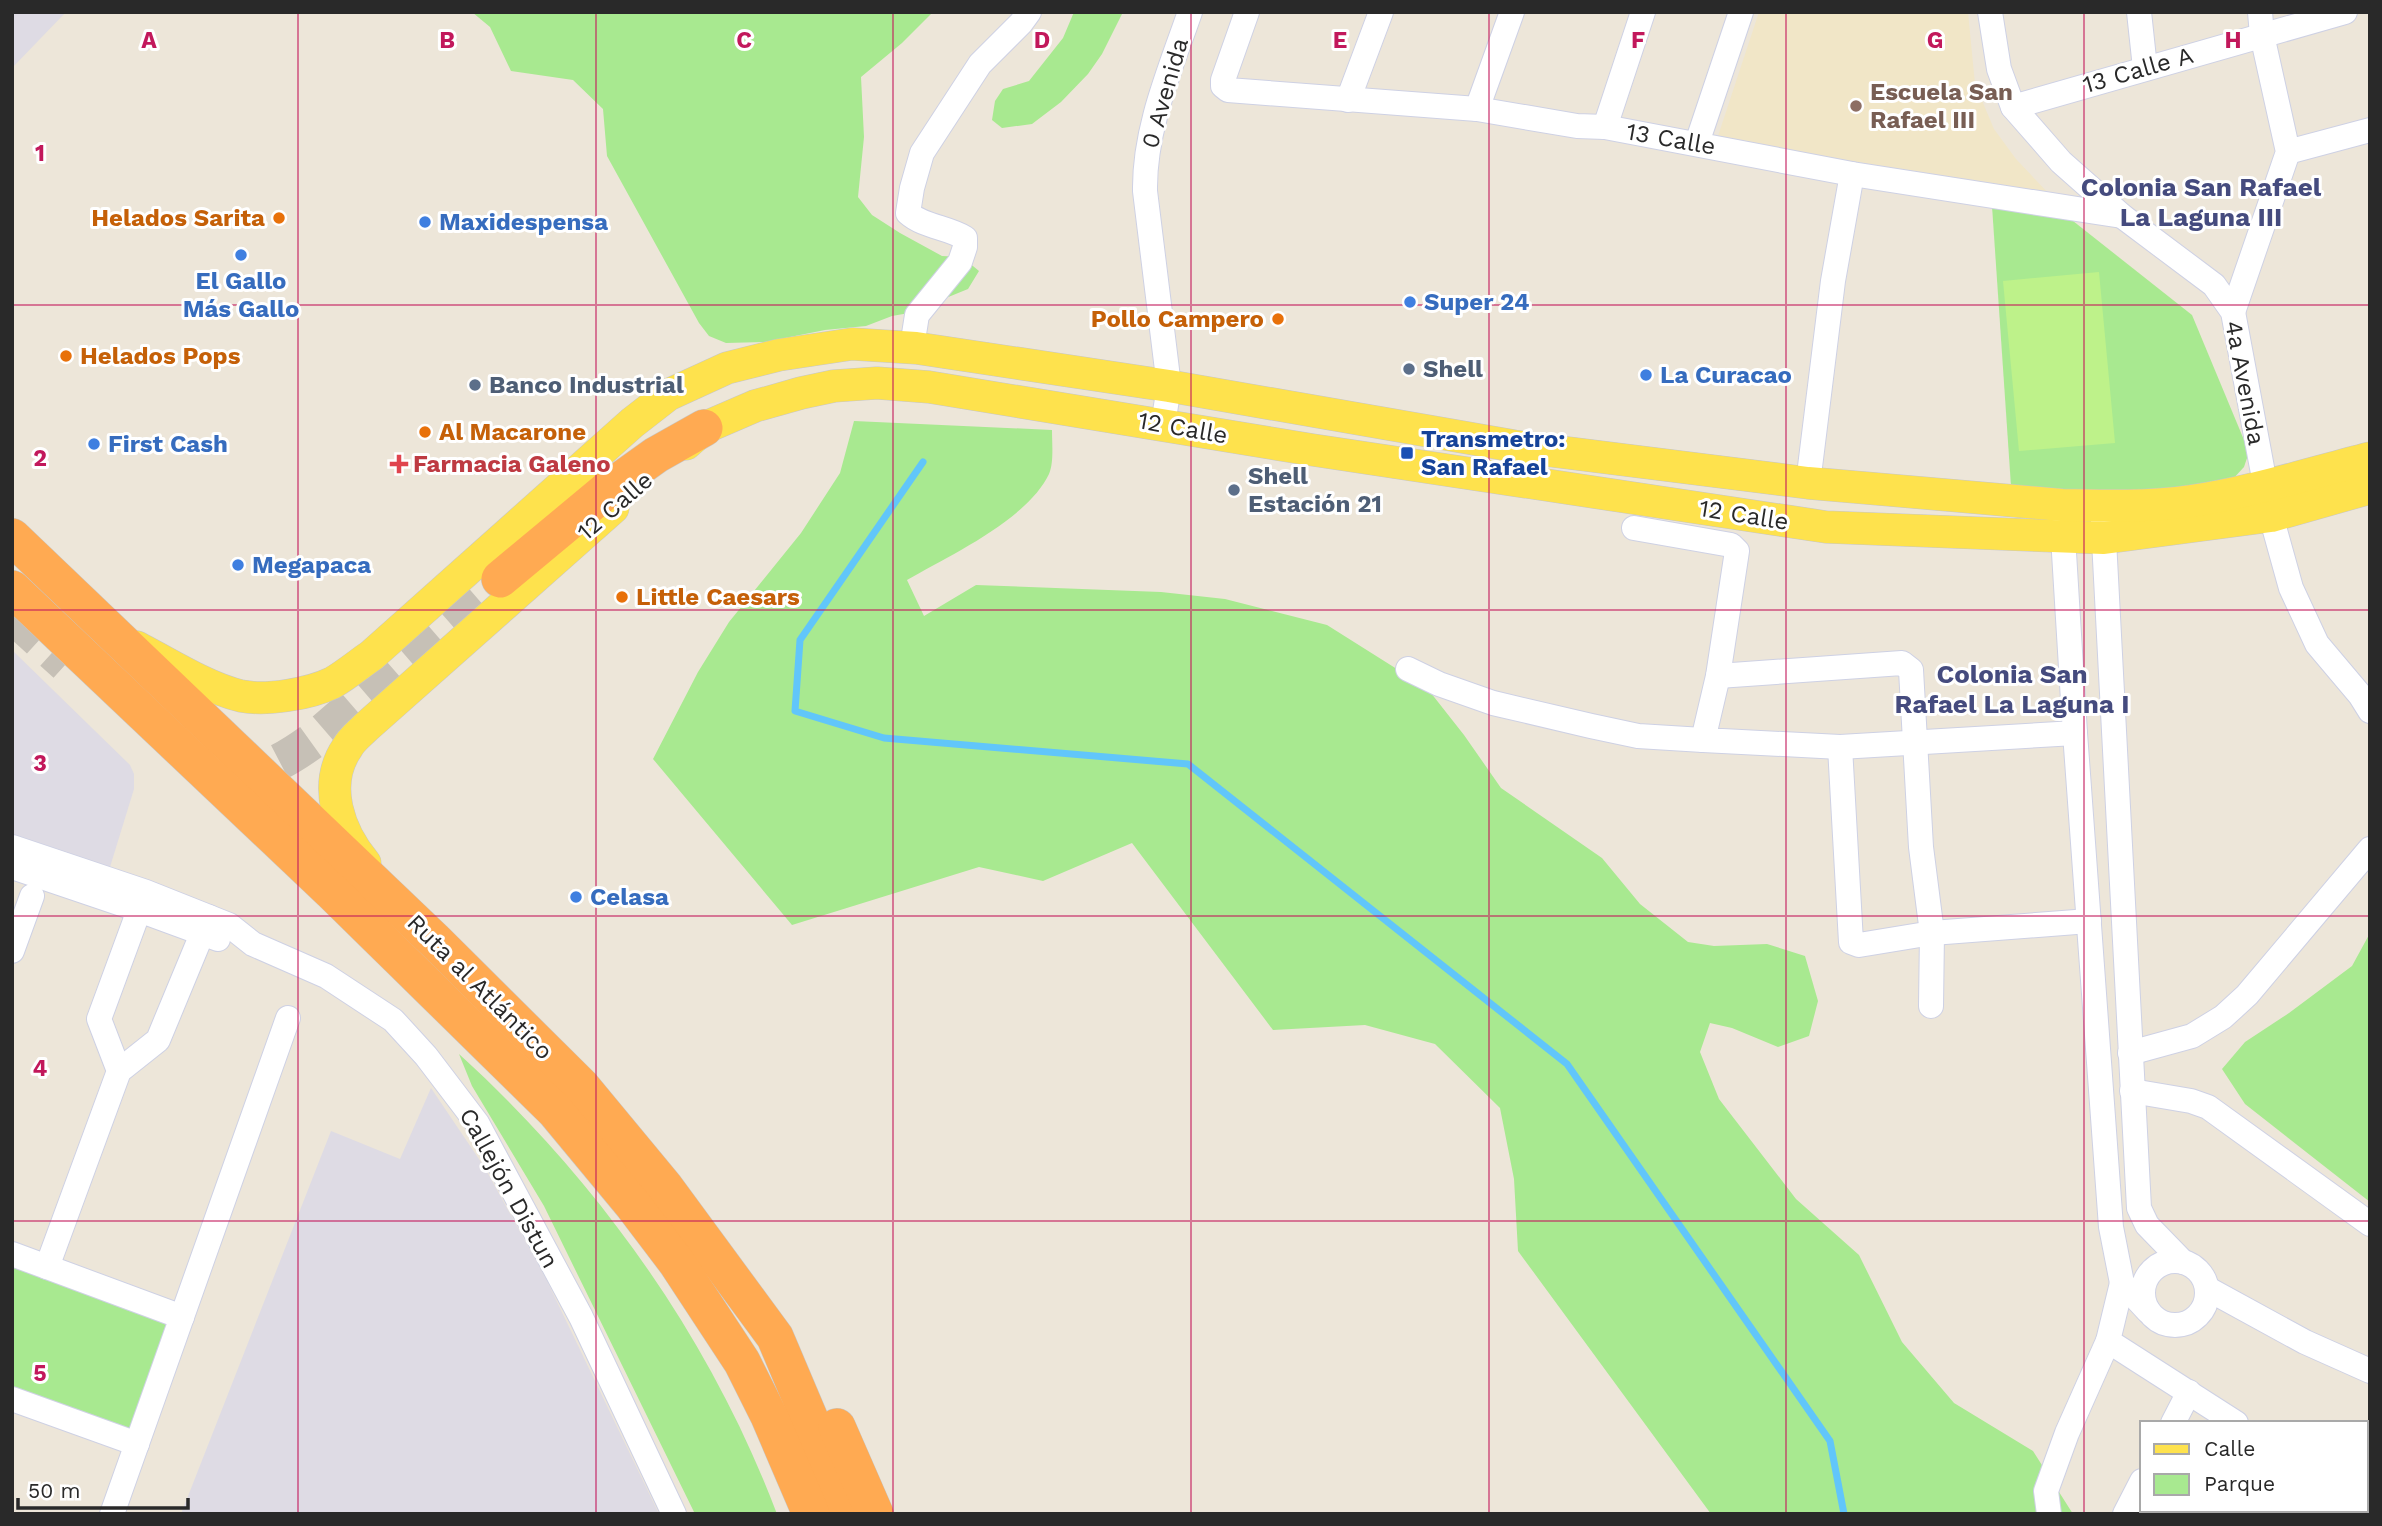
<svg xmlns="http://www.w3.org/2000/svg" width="2382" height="1526" font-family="'Work Sans',sans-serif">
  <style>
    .industrial { fill: #dedbe4 }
    .education { fill: #f1e6c7 }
    .green { fill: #a8e990 }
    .pitch { fill: #bef28a }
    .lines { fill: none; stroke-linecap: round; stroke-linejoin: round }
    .stream { stroke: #61c6fa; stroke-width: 7 }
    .highway-tunnel { stroke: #c6c0b6; stroke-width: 37; stroke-dasharray: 37 18; stroke-linecap: butt }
    .minor-casing { stroke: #ced1e4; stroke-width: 26 }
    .major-casing { stroke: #c7c7c7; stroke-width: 33 }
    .highway-casing { stroke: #c7c7c7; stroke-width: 38 }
    .minor { stroke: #fff; stroke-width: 24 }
    .major { stroke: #fee24d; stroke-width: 32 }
    .highway { stroke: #ffaa52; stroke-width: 37 }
    .grid { fill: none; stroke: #c2185b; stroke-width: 2; stroke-opacity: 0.55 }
    .education-dot { fill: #8d6e63; stroke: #fff; stroke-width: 2.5 }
    .food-dot { fill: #e8710a; stroke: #fff; stroke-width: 2.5 }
    .shop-dot { fill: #3f7fe0; stroke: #fff; stroke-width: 2.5 }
    .service-dot { fill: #5c6f8a; stroke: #fff; stroke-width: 2.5 }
    .transit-dot { fill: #1a4fb4; stroke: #fff; stroke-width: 2.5 }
    .health-dot { fill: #e0444e; stroke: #fff; stroke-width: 2.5 }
    .labels { text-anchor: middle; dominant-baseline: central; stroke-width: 6; stroke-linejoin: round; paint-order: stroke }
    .street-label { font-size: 24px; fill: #292929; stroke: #fff }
    .education-label { font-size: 24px; font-weight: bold; fill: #785e54; stroke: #fff; text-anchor: start }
    .food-label { font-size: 24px; font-weight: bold; fill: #c56008; stroke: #fff; text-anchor: start }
    .shop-label { font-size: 24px; font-weight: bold; fill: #366cbe; stroke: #fff; text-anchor: start }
    .service-label { font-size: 24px; font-weight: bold; fill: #4e5e75; stroke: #fff; text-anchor: start }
    .transit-label { font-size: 24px; font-weight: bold; fill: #164399; stroke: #fff; text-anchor: start }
    .health-label { font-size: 24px; font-weight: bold; fill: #be3a42; stroke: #fff; text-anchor: start }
    .neighbourhood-label { font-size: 26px; font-weight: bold; fill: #454b7e; stroke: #fff }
    .grid-label { font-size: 23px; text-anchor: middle; font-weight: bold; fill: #c2185b; stroke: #fff; stroke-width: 6; stroke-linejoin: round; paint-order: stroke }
  </style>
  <rect width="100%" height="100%" fill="#ede6d9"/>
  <g class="industrial">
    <polygon points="12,12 66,12 12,68"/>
    <polygon points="12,650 130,765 134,774 134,789 110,867 12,836"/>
    <polygon points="431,1088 485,1168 546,1279 659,1514 181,1514 331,1131 400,1159"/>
  </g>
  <polygon class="education" points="1759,12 1968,12 1975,84 1994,129 2016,159 2052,197 1714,148"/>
  <g class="green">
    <polygon points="472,12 933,12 902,43 861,77 864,137 858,197 872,215 900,233 942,256 962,257 979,271 968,289 909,313 892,316 866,326 825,330 765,342 726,343 709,336 699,323 607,156 603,109 573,80 511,71 490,27"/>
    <polygon points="1074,12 1123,12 1102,54 1088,74 1061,102 1032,124 1002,128 992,120 995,101 1003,89 1029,81 1063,38"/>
    <polygon points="1992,206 2068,217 2192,315 2249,452 2244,467 2232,480 2125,495 2011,486"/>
    <path d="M854 421 1052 430C1052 443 1054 463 1049 474 1027 520 950 555 907 580L924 616 976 585 1161 592 1225 599 1327 625 1427 688 1464 735 1501 788 1602 858 1640 904 1688 942 1714 946 1767 944 1805 956 1818 1001 1809 1036 1778 1047 1732 1028 1710 1023 1700 1052 1719 1099 1796 1199 1859 1255 1902 1342 1954 1403 2033 1451 2073 1514H1711L1518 1251 1514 1179 1500 1108 1435 1044 1365 1025 1273 1030 1132 843 1043 881 979 867 792 925 653 759 698 672 729 622 801 533 840 473Z"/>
    <polygon points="2370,933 2370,1202 2245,1104 2222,1069 2245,1042 2289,1013 2352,966"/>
    <path d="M459 1054C597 1179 711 1339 777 1514H695L544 1206 472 1086Z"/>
    <polygon points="12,1267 171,1326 131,1433 12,1389"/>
  </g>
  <polygon class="pitch" points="2099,272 2115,443 2019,451 2003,281"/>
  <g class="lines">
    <polyline class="stream" points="923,462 800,640 795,711 884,738 1188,764 1567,1064 1830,1441 1844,1514"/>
    <g class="highway-tunnel">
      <polyline points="12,615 66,664"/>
      <path d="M227 776C260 776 289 758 315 739L500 579"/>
    </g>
    <g class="minor-casing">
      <g id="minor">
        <polyline points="1247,12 1223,80 1223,86 1228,90 1477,109 1577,126 1605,127 1852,174 2122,216"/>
        <polyline points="1990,12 1999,69 2013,107 2061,162 2122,216 2214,285 2233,312 2271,516 2291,588 2317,644 2360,695 2370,711"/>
        <polyline points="2139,12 2145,68"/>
        <polyline points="1348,100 1381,12"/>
        <polyline points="2013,107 2345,12"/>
        <polyline points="1477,109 1512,12"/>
        <polyline points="1605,127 1643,12"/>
        <polyline points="1697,143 1741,12"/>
        <polyline points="2288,152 2370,130"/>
        <polyline points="2233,312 2288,152 2262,35 2260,12"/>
        <path d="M916 348 914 334 917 315 960 262 965 247V238C947 227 924 227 908 213L912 188 922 153 980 64 1021 23 1029 12"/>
        <path d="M1163 425 1169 386 1145 191C1144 129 1170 70 1190 12"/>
        <polyline points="1808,483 1833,281 1852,174"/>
        <polyline points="2062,520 2075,733 2111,1227 2122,1283 2148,1311"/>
        <polyline points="2103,521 2139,1208 2147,1225 2183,1262"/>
        <polyline points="1634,528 1731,545 1737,551 1718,676 1703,740 1840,747 2075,733"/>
        <polyline points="1408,669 1439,684 1493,703 1591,726 1638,736 1703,740"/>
        <polyline points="1718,676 1902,663 1911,670 1921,847 1932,933 1931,1006"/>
        <polyline points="1840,747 1851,942 1859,945 1932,933 2089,921"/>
        <polyline points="12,847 146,892 229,925 253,944 326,976 393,1020 426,1056 477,1123 581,1317 674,1514"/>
        <polyline points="12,867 139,910 218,939"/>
        <polyline points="12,951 32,896"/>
        <polyline points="2130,1053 2192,1036 2223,1017 2247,995 2370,849"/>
        <polyline points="119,1071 99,1019 145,894"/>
        <polyline points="2132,1091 2191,1101 2208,1107 2370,1224"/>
        <polyline points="12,1254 182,1317"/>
        <circle cx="2175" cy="1293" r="32"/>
        <polyline points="47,1267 119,1071 158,1040 209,917"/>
        <polyline points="2122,1283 2108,1341 2236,1423"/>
        <polyline points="2208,1289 2305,1342 2370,1371"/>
        <polyline points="12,1399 137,1444"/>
        <polyline points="2173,1423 2189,1392"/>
        <polyline points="2366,1494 2370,1495"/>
        <polyline points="112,1514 288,1018"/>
        <polyline points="2049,1514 2046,1491 2067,1433 2108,1341"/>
        <polyline points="2125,1514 2142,1481"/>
        <polyline points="2259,1514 2260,1510"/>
        <polyline points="2369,1514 2370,1513"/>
      </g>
    </g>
    <g class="major-casing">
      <g id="major">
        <polyline points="686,444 704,428 755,406 801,393 834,386 877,383 929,387 1313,450 1826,527 2104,538 2271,516 2370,488"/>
        <path d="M137 647C167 663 207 688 241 696 266 701 309 694 332 683 346 675 359 664 372 655L632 423 668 395 727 368 779 355 852 344 916 348 1169 386 1514 446 1808 483 2062 505C2102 506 2151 507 2191 501 2252 492 2311 473 2370 458"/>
        <path d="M365 863C339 832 322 785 347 748 351 740 359 734 365 728L613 508"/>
      </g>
    </g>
    <g class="highway-casing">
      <g id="highway">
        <polyline points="12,537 435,941 582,1087 664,1186 775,1337 819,1441 845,1514"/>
        <polyline points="500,579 607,490 656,455 704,428"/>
        <polyline points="12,589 332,892 555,1111 633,1205 677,1263 742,1362 769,1416 811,1514"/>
        <polyline points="837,1427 875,1514"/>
      </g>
    </g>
    <use href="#minor" class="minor"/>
    <use href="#major" class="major"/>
    <use href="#highway" class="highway"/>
  </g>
  <path class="grid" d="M298 12V1514M596 12V1514M893 12V1514M1191 12V1514M1489 12V1514M1786 12V1514M2084 12V1514M12 305H2370M12 610H2370M12 916H2370M12 1221H2370"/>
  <circle class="education-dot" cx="1856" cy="106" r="7"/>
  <g class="food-dot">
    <circle cx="279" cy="218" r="7"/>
    <circle cx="1278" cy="319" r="7"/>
    <circle cx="66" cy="356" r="7"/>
    <circle cx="425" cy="432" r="7"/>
    <circle cx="622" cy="597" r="7"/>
  </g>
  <g class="shop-dot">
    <circle cx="425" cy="222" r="7"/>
    <circle cx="241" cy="255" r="7"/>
    <circle cx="1410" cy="302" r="7"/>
    <circle cx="1646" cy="375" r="7"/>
    <circle cx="94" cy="444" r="7"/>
    <circle cx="238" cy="565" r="7"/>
    <circle cx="576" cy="897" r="7"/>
  </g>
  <g class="service-dot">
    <circle cx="1409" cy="369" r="7"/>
    <circle cx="475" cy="385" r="7"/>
    <circle cx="1234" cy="490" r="7"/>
  </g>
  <rect class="transit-dot" x="1400" y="446" width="14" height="14" rx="3.5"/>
  <path class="health-dot" d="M395.5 453.5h7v7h7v7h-7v7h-7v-7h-7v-7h7z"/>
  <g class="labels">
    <g class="street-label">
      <text transform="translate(2138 70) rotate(-16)">13 Calle A</text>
      <text transform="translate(1165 93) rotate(-74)">0 Avenida</text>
      <text transform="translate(1671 139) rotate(10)">13 Calle</text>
      <text transform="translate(2245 383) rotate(79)">4a Avenida</text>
      <text transform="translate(1183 428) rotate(10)">12 Calle</text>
      <text transform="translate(615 506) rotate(-41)">12 Calle</text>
      <text transform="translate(1744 515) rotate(9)">12 Calle</text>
      <text transform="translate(480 987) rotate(45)">Ruta al Atlántico</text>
      <text transform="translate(509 1188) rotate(61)">Callejón Distun</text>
    </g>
    <g class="education-label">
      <text x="1870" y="92">Escuela San<tspan x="1870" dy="28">Rafael III</tspan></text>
    </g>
    <g class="food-label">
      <text x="265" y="218" text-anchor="end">Helados Sarita</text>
      <text x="1264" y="319" text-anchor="end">Pollo Campero</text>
      <text x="80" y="356">Helados Pops</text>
      <text x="439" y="432">Al Macarone</text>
      <text x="636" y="597">Little Caesars</text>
    </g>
    <g class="shop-label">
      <text x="439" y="222">Maxidespensa</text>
      <text x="241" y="281" text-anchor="middle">El Gallo<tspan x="241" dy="28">Más Gallo</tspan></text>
      <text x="1424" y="302">Super 24</text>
      <text x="1660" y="375">La Curacao</text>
      <text x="108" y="444">First Cash</text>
      <text x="252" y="565">Megapaca</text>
      <text x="590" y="897">Celasa</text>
    </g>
    <g class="service-label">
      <text x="1423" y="369">Shell</text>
      <text x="489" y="385">Banco Industrial</text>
      <text x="1248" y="476">Shell<tspan x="1248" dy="28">Estación 21</tspan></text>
    </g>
    <g class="transit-label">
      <text x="1421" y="439">Transmetro:<tspan x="1421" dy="28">San Rafael</tspan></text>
    </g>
    <g class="health-label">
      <text x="413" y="464">Farmacia Galeno</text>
    </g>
    <g class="neighbourhood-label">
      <text x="2201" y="187">Colonia San Rafael<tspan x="2201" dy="30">La Laguna III</tspan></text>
      <text x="2012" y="674">Colonia San<tspan x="2012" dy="30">Rafael La Laguna I</tspan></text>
    </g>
  </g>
  <g class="grid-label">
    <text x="149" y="48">A</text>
    <text x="447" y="48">B</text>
    <text x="744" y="48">C</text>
    <text x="1042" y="48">D</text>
    <text x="1340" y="48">E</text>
    <text x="1638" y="48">F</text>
    <text x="1935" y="48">G</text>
    <text x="2233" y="48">H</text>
    <text x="40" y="161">1</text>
    <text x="40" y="466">2</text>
    <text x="40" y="771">3</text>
    <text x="40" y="1076">4</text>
    <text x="40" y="1381">5</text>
  </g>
  <rect width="2382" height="1526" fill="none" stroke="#292929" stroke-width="28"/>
  <rect x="2140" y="1421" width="228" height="91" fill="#ffffff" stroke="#a9a9a9" stroke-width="2"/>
  <rect x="2154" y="1444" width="35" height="10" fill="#fee24d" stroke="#a9a9a9" stroke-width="2"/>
  <text x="2204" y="1456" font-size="21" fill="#292929">Calle</text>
  <rect x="2154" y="1474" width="35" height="21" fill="#a8e990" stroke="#a9a9a9" stroke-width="2"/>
  <text x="2204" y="1491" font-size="21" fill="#292929">Parque</text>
  <path d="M18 1498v10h170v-10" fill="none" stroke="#292929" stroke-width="3.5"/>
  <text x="28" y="1498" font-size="21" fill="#292929" stroke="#ffffff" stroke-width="5" paint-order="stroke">50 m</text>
</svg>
